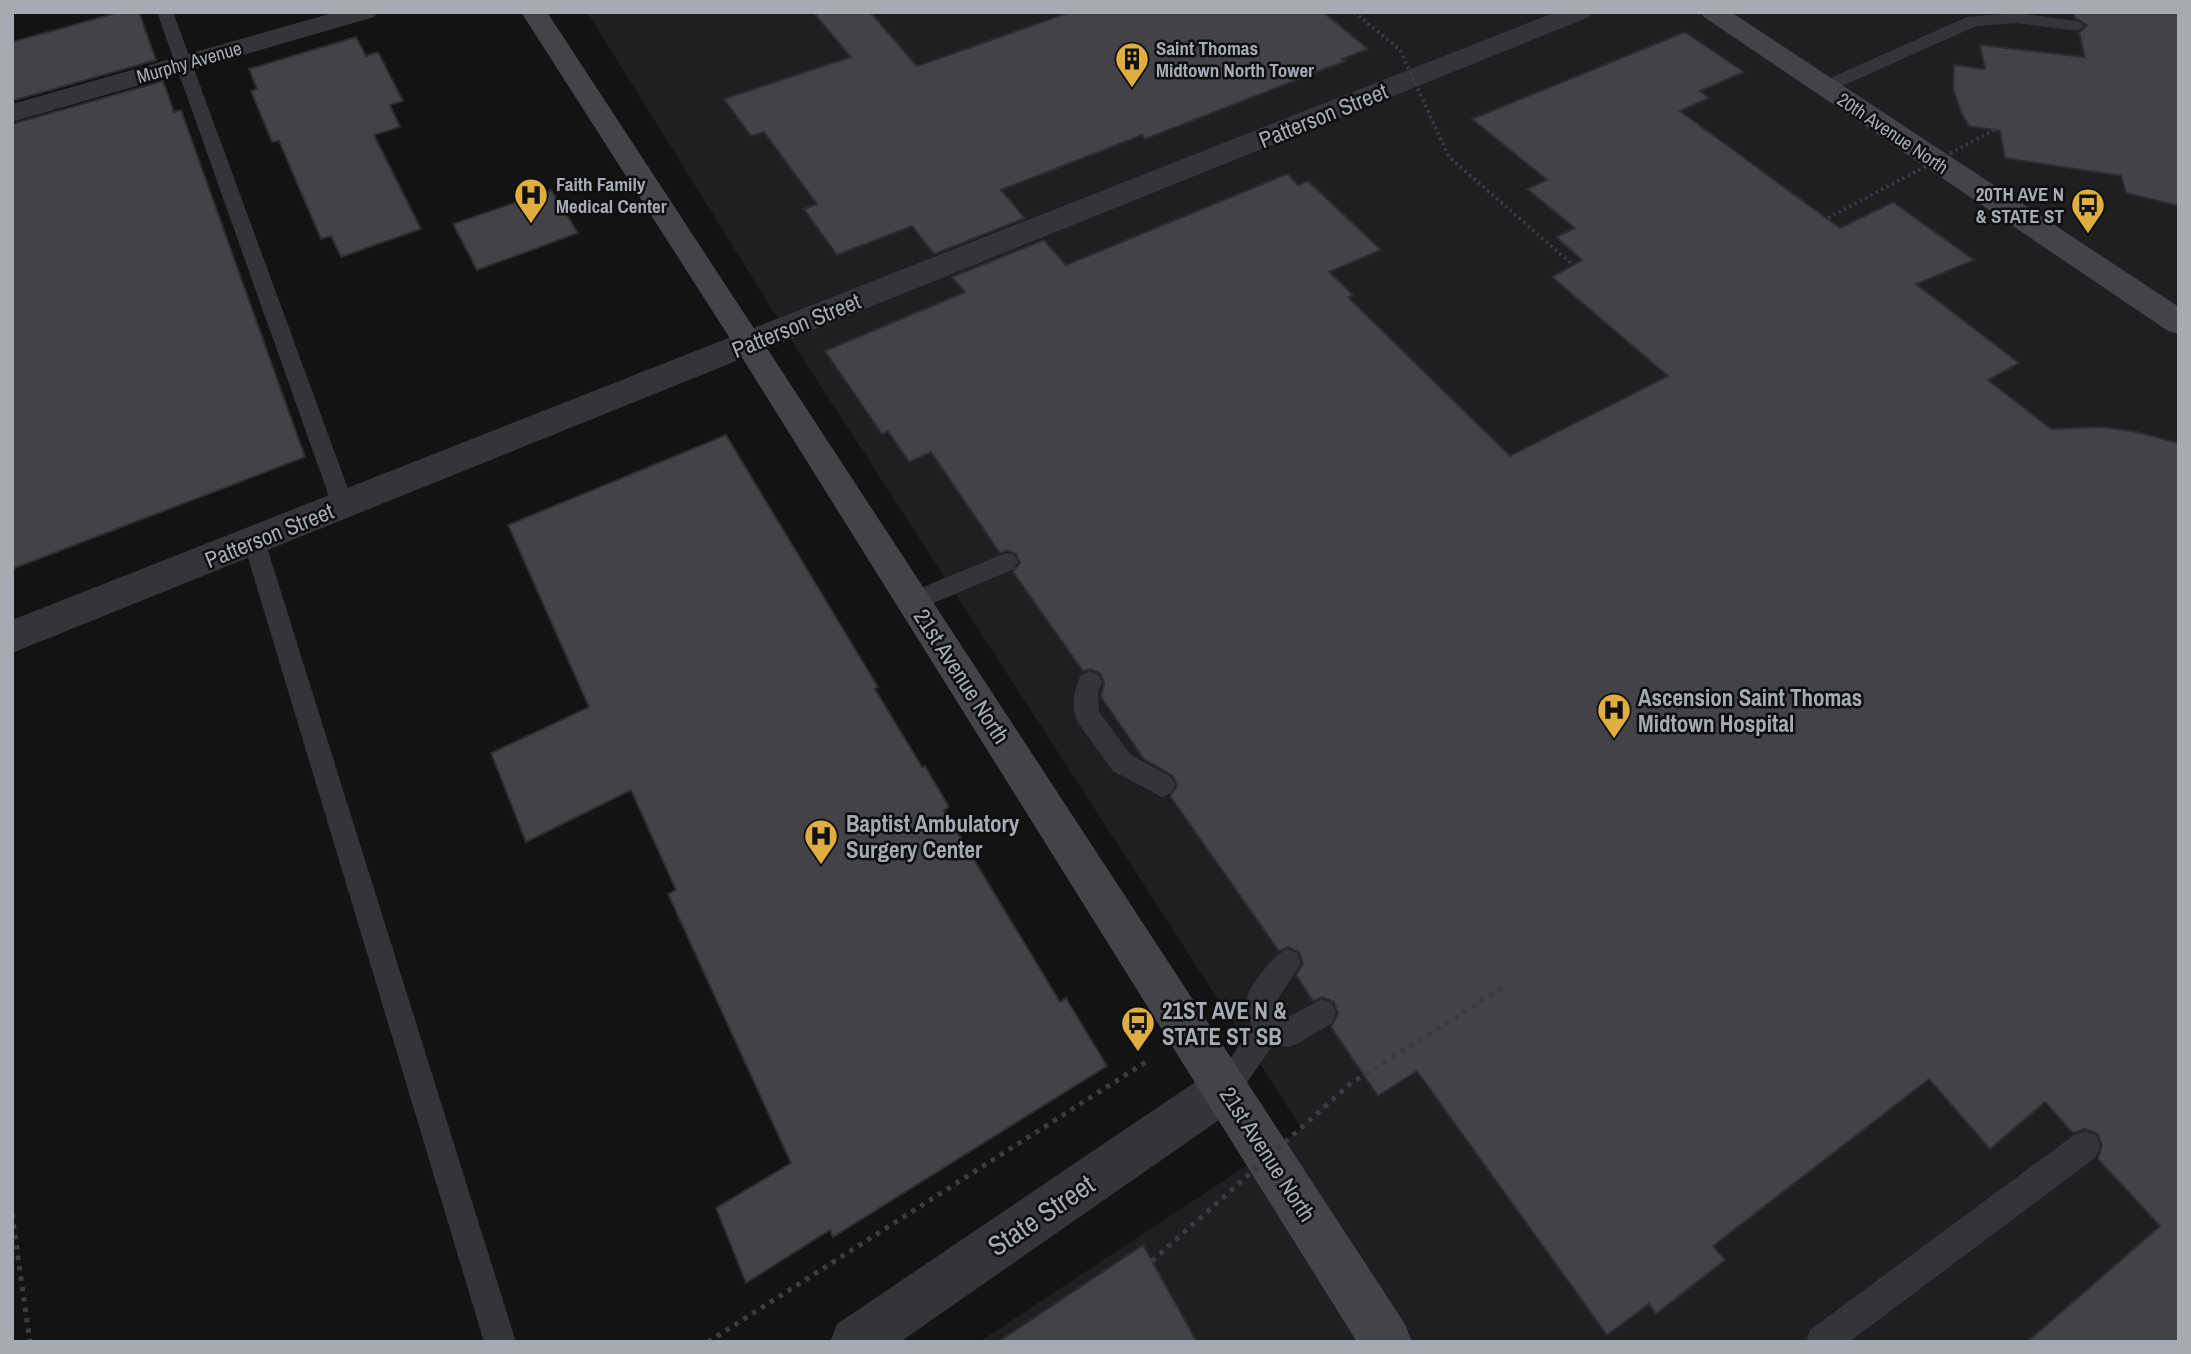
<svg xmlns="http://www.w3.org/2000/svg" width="2191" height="1354" font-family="'Archivo Narrow',sans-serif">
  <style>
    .built { fill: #1f1f21 }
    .building { fill: #424347; stroke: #2d2d30; stroke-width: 2 }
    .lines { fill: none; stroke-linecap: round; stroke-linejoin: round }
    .path { stroke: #3b3c40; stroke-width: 5; stroke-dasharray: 4.5 6; stroke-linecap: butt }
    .service { fill: #343539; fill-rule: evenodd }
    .minor { fill: #343539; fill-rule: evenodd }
    .secondary { fill: #434449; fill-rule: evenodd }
    .path-bridge-far1 { stroke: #3b3c40; stroke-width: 3.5; stroke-dasharray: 2.5 3.5; stroke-linecap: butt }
    .path-bridge { stroke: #3b3c40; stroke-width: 5; stroke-dasharray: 4.5 6; stroke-linecap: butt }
    .labels { text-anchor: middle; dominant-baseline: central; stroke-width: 5; stroke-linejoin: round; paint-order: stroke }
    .far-poi-label { font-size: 19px; font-weight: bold; fill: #a6aab3; stroke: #0e0e0f; text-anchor: start }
    .far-street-label { font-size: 19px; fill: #a6aab3; stroke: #0e0e0f }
    .street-label { font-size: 23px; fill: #a6aab3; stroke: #0e0e0f }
    .poi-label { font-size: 23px; font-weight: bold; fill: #a6aab3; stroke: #0e0e0f; text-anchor: start }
    .near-street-label { font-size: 28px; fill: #a6aab3; stroke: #0e0e0f }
  </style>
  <rect width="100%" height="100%" fill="#131314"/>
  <polygon class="built" points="587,12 2179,12 2179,1342 979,1342 1302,1129 798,351"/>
  <g class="building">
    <polygon points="120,12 139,12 156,60 12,101 12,42"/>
    <polygon points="813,12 870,12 917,66 1071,12 1323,12 1368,49 1342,59 1345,61 1145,139 1142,135 1001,190 1025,218 934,254 912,226 837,255 804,209 817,204 764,132 751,136 724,99 851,57"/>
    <polygon points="2073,12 2179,12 2179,206 2126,193 2121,176 2005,158 2000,131 1969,126 1962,114 1953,89 1954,65 1985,69 1980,45 2085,57 2079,33 2087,25 2075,18"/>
    <polygon points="1685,32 1744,72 1700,91 1709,98 1680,111 1840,228 1893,202 1974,260 1916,284 2019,363 1988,380 2051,429 2103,427 2137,432 2179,443 2179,1342 2027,1342 2160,1226 2098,1159 2102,1145 2097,1133 2084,1129 2073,1133 2045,1102 1990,1149 1929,1079 1713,1246 1725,1260 1656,1314 1649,1304 1607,1335 1417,1071 1378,1096 1331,1027 1338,1014 1334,1002 1323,997 1313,1001 1296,975 1303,964 1299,952 1288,947 1279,951 1170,796 1177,786 1173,776 1144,759 1101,697 1104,683 1101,674 1091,669 1083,671 1013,572 1020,563 1016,554 1007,550 1000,553 931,452 909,462 888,431 882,434 825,351 965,292 952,277 1044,240 1066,265 1287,174 1298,185 1308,181 1381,250 1329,272 1353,295 1348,297 1510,456 1668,376 1552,277 1582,260 1556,237 1575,228 1527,189 1547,180 1472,119"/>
    <polygon points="356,37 366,56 378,52 403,101 390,105 400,127 374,135 421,229 341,257 331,236 321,239 279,141 272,142 251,91 257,89 249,69"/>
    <polygon points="163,81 174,112 181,110 305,457 12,569 12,124"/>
    <polygon points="551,190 578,233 477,270 453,224"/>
    <polygon points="726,435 878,687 875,689 922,767 925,766 949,807 944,810 1060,1002 1066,998 1107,1066 833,1237 830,1230 746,1283 716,1208 791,1163 668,894 676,890 631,790 526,842 491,753 589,707 508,525"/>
    <polygon points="1143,1245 1197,1342 998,1342"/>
  </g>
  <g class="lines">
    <g class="path">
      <polyline points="12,1214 30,1342"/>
      <polyline points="708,1342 1149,1060"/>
    </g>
    <g class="service">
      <polygon points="157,12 173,12 354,505 351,511 343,514 335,511 332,505"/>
      <polygon points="2017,13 2077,21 2085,26 2077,31 2017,23 1976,26 1831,91 1825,92 1816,87 1819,83 1967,17"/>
      <polygon points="254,532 262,535 265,541 516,1342 484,1342 243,541 246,535"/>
      <polygon points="1006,553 1014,555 1018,562 1014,569 922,608 914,611 906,608 902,601 906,594"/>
      <path d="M1090 671 1099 675 1102 682 1098 692 1099 712 1131 755 1171 777 1175 785 1171 793 1162 797 1113 771 1078 723C1070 706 1074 690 1081 675Z"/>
      <path d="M1287 949 1297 953 1301 963 1276 1002 1278 1017 1286 1018 1322 999 1332 1003 1336 1013 1332 1023 1299 1043 1289 1047 1273 1045 1236 1098 1226 1103 1216 1098 1211 1088 1251 1027C1250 1018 1246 1006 1247 998 1250 984 1275 954 1287 949Z"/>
      <polygon points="2085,1131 2096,1135 2100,1146 2096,1157 1849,1342 1806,1342 1810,1330 2074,1135"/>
    </g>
    <g class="minor">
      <polygon points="336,12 378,12 374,17 12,122 12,104"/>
      <polygon points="1556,12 1593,12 1589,17 12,653 12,620"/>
      <polygon points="1226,1065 1242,1072 1249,1088 1242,1104 900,1342 830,1342 837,1324 1210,1072"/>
    </g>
    <g class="secondary">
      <polygon points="521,12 547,12 1405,1324 1412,1342 1357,1342 738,351"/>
      <polygon points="1700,12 1731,12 2179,307 2179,334 2168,331 1704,17"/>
    </g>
    <g class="path-bridge-far1">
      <polyline points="1354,12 1400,50 1449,157 1573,265"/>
      <polyline points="1828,218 1994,130"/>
    </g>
    <polyline class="path-bridge" points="1152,1261 1350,1084 1508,984"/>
  </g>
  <defs>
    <g id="building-pin" transform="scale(1.75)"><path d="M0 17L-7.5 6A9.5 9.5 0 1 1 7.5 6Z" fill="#deae41" stroke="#0e0e0f"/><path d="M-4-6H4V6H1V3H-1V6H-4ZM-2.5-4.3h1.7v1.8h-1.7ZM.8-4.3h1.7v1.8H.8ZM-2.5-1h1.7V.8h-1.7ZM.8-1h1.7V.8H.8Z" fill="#111"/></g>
    <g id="hospital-pin" transform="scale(1.75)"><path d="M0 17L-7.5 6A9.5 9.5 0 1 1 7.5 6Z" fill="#deae41" stroke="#0e0e0f"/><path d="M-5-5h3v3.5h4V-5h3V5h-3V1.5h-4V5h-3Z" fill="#111"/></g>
    <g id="bus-pin" transform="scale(1.75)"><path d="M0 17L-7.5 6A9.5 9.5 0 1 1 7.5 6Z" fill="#deae41" stroke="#0e0e0f"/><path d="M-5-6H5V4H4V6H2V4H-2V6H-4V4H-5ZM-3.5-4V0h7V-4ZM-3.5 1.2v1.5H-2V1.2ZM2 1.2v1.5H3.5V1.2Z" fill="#111"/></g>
  </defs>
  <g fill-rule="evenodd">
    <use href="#building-pin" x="1132" y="59"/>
    <use href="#hospital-pin" x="531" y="195"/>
    <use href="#bus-pin" x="2088" y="205"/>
    <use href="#hospital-pin" x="1614" y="710"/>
    <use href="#hospital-pin" x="821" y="836"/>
    <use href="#bus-pin" x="1138" y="1023"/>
  </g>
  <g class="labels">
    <g class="far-poi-label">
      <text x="1156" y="48">Saint Thomas<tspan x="1156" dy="22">Midtown North Tower</tspan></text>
      <text x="556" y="184">Faith Family<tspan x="556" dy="22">Medical Center</tspan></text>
      <text x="2064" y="194" text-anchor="end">20TH AVE N<tspan x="2064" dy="22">&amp; STATE ST</tspan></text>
    </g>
    <g class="far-street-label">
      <text transform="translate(189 62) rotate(-16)">Murphy Avenue</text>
      <text transform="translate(1893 133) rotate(34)">20th Avenue North</text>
    </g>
    <g class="street-label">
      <text transform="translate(1323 115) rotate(-22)">Patterson Street</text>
      <text transform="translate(796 325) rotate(-22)">Patterson Street</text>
      <text transform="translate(269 535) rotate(-22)">Patterson Street</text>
      <text transform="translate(962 676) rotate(57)">21st Avenue North</text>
      <text transform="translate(1268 1154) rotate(57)">21st Avenue North</text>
    </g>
    <g class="poi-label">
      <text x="1638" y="697">Ascension Saint Thomas<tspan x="1638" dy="26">Midtown Hospital</tspan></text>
      <text x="846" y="823">Baptist Ambulatory<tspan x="846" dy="26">Surgery Center</tspan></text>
      <text x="1162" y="1010">21ST AVE N &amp;<tspan x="1162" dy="26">STATE ST SB</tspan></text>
    </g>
    <g class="near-street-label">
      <text transform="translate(1041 1215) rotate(-34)">State Street</text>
    </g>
  </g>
  <rect width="2191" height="1354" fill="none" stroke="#a6aab3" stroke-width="28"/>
</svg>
